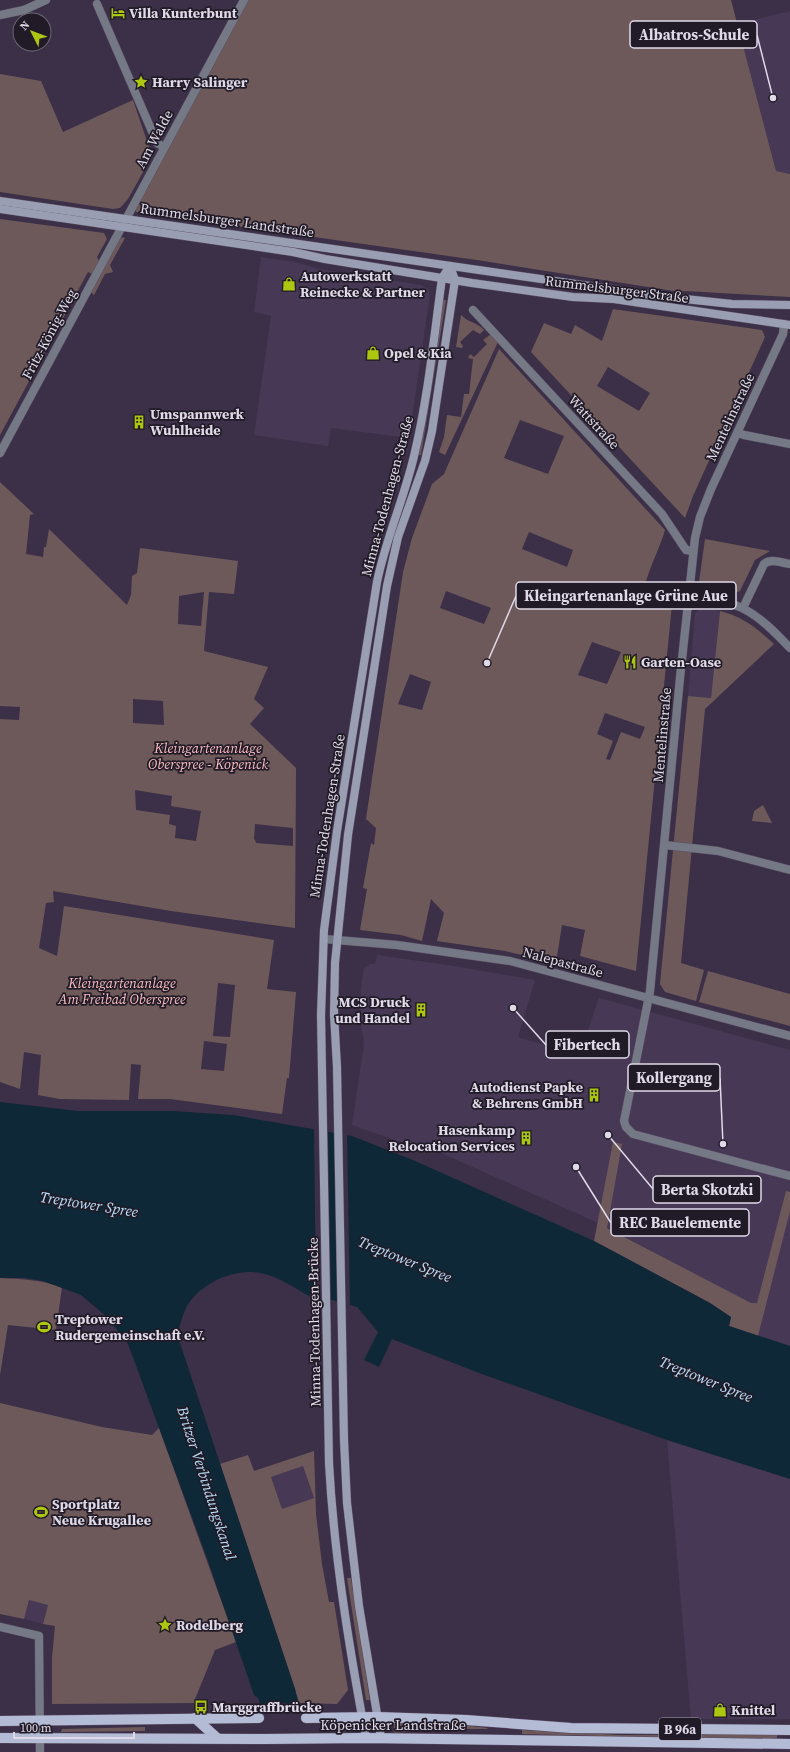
<svg xmlns="http://www.w3.org/2000/svg" width="790" height="1752" font-family="'Source Serif 4',serif">
  <style>
    .built { fill: #473856 }
    .green { fill: #6e595a; fill-rule: evenodd }
    .water { fill: #0f2837 }
    .pier { fill: #3c3048 }
    .lines { fill: none; stroke-linecap: round; stroke-linejoin: round }
    .street-casing { stroke: #5a4e65; stroke-width: 9 }
    .secondary-casing { stroke: #5a4e65; stroke-width: 9 }
    .primary-casing { stroke: #5a4e65; stroke-width: 11 }
    .street { stroke: #757986; stroke-width: 8 }
    .secondary { stroke: #999eb2; stroke-width: 8 }
    .primary { stroke: #b4bbd5; stroke-width: 10 }
    .labels { text-anchor: middle; dominant-baseline: central; stroke-width: 3.5; stroke-linejoin: round; paint-order: stroke }
    .shield { fill: #201b26; stroke: #a6a0ae; stroke-width: 1 }
    .shield-label { font-size: 13px; font-weight: bold; fill: #e0d9e8 }
    .poi-label { font-size: 14px; font-weight: bold; fill: #e0d9e8; stroke: #201b26; text-anchor: start }
    .street-label { font-size: 14px; fill: #e0d9e8; stroke: #201b26 }
    .park-label { font-size: 14px; font-style: italic; fill: #fbbdc0; stroke: #201b26 }
    .water-label { font-size: 15px; font-style: italic; fill: #b8e0fc; stroke: #201b26 }
    .leader { fill: none; stroke: #e0d9e8; stroke-width: 1.5 }
    .callout-dot { fill: #e0d9e8; stroke: #201b26; stroke-width: 1.5 }
    .callout { fill: #201b26; stroke: #e0d9e8; stroke-width: 1.5 }
    .callout-label { font-size: 15px; text-anchor: middle; font-weight: bold; fill: #e0d9e8 }
  </style>
  <rect width="100%" height="100%" fill="#3c3048"/>
  <g class="built">
    <polygon points="790,11 790,174 776,171 737,24"/>
    <polygon points="261,257 295,262 319,269 421,285 428,289 430,295 409,438 331,428 328,446 254,435 271,316 254,312"/>
    <polygon points="702,607 720,611 711,698 688,696 695,613"/>
    <polygon points="377,955 454,966 535,980 518,1037 579,1056 599,998 790,1050 790,1346 758,1336 753,1304 737,1297 607,1227 430,1148 429,1152 352,1125 364,1044 361,1024 361,988 364,968 370,964 375,964"/>
    <polygon points="667,1440 790,1479 790,1719 691,1719"/>
    <polygon points="303,1466 314,1498 282,1509 271,1477"/>
    <polygon points="29,1600 48,1604 43,1624 24,1619"/>
  </g>
  <g class="green">
    <polygon points="247,0 731,0 776,171 790,174 790,297 685,291 680,292 477,260 136,212 135,208"/>
    <polygon points="0,74 41,81 63,132 133,100 152,156 128,199 120,208 113,209 0,192"/>
    <polygon points="0,219 104,233 107,239 97,257 99,261 92,274 88,272 0,435"/>
    <polygon points="120,237 125,238 110,265 113,272 105,274 94,295 91,292"/>
    <polygon points="443,300 446,300 421,455 419,455"/>
    <path d="M613 309 762 330 765 337 693 496 685 518 531 352 544 323 571 334 575 325 602 341ZM608 367 650 393 639 411 597 386Z"/>
    <path d="M461 315C470 324 476 321 484 330L480 334 473 330 460 342 463 346 462 348 456 347Z"/>
    <polygon points="491,334 498,342 445,455 439,452 444,437 447,415 461,417 464,394 469,394 473,359 468,358 470,354 474,357 487,344 483,340"/>
    <path d="M499 349 665 530C659 551 648 569 644 590L672 604 636 971 580 956 585 930 562 925 556 963 505 951 437 941 444 913 431 899 422 941 401 935 360 930 367 889 363 888 371 843 374 845 376 828 366 819 403 572 412 538 432 484 444 474ZM520 420 564 436 548 474 504 458ZM529 532 573 550 567 567 522 549ZM446 591 491 608 484 624 440 608ZM592 642 621 652 607 684 578 675ZM410 674 431 682 422 710 398 704ZM605 713 645 727 640 739 621 732 610 760 606 759 613 741 597 734Z"/>
    <path d="M0 482 34 514 30 515 26 554 43 557 44 547H46L49 529 127 605 131 595 132 576 137 573 140 548 238 561 234 594 209 592 204 651 268 667 254 699 264 708 250 724 296 768 295 928 171 911 53 891 54 902 46 903 39 948 57 956 64 906 274 940 267 989 296 992 289 1078H287L282 1114 170 1099H138L141 1065 131 1064 129 1100 60 1099 38 1095 41 1055 24 1052 20 1089 0 1082V719L19 720 20 707 0 706ZM204 592 201 626 178 624 179 596ZM133 699 163 701 164 725 133 723ZM135 790 172 796 171 806 201 811 196 841 175 838 176 826 169 824 170 815 136 810ZM255 824 293 828V846L256 843 255 840 254 839ZM218 983 235 985 230 1037 213 1036ZM204 1041 227 1044 224 1071 201 1069Z"/>
    <polygon points="705,539 770,551 755,560 740,591 731,594 704,589 699,582"/>
    <path d="M720 611C744 617 756 628 774 644L705 709 681 963 704 970 696 1001 665 992 660 984 688 696 711 698Z"/>
    <polygon points="763,805 772,823 752,821 754,811"/>
    <polygon points="708,971 790,994 790,1026 699,1002"/>
    <polygon points="613,1142 622,1144 607,1228 751,1303 757,1303 786,1191 790,1192 790,1211 758,1336 729,1326 731,1317 710,1303 594,1241"/>
    <path d="M0 1278C23 1279 40 1280 62 1287L56 1330 8 1325 0 1375Z"/>
    <polygon points="0,1403 102,1427 152,1435 159,1428 236,1642 215,1650 195,1699 203,1703 52,1704 52,1658 55,1626 43,1624 48,1605 29,1600 24,1619 0,1614"/>
    <path d="M314 1451 316 1514 322 1564 329 1602H334L348 1690 337 1704 298 1703 295 1689 220 1464 248 1455 254 1471ZM303 1466 314 1498 282 1509 271 1477Z"/>
    <polygon points="347,1578 351,1578 370,1700 366,1700"/>
    <polygon points="394,1723 463,1725 488,1728 487,1729 434,1729 394,1733"/>
    <polygon points="145,1727 145,1731 61,1732 62,1729"/>
    <polygon points="522,1730 621,1735 777,1735 777,1738 673,1738 522,1734"/>
  </g>
  <path class="water" d="M0 1102 78 1111H173L233 1115 352 1136 413 1160 594 1241 710 1303 731 1317 729 1326 790 1346V1479L667 1440 479 1373 392 1339 379 1367 364 1360 378 1332 357 1307 311 1294 309 1296C296 1289 282 1279 268 1275 239 1265 200 1282 186 1308 182 1316 180 1326 177 1334L295 1689 312 1752H276L258 1698 254 1695 207 1558 128 1344 107 1317 81 1295 43 1281 25 1278H0Z"/>
  <g class="pier">
    <polygon points="314,1128 328,1130 331,1301 316,1297"/>
    <polygon points="334,1131 347,1133 350,1307 337,1303"/>
    <polygon points="301,1703 314,1752 274,1752 258,1704"/>
  </g>
  <g class="lines">
    <g class="street-casing">
      <g id="street">
        <polyline points="97,4 157,143 164,147"/>
        <polyline points="0,15 24,10 46,0"/>
        <polyline points="473,310 662,514 686,550 693,551"/>
        <polyline points="784,324 783,334 711,489 700,517 695,538 680,678 650,991 624,1121 626,1127 633,1134 790,1176"/>
        <polyline points="738,433 744,435 790,444"/>
        <polyline points="0,453 244,0"/>
        <path d="M688 597C739 599 756 612 790 648"/>
        <path d="M743 608 764 564C771 558 782 563 790 564"/>
        <polyline points="665,845 718,851 790,870"/>
        <polyline points="324,939 397,945 510,961 790,1036"/>
        <polyline points="0,1627 39,1636 40,1752"/>
      </g>
    </g>
    <g class="secondary-casing">
      <g id="secondary">
        <polyline points="0,201 666,297 732,304 790,305"/>
        <polyline points="0,209 293,252 325,259 472,283 573,297 614,299 790,325"/>
        <path d="M366 1738C349 1647 334 1555 329 1463L321 1015 324 930 337 831 377 582C386 538 404 499 414 456 428 398 434 337 442 278L450 266"/>
        <polyline points="381,1738 359,1606 347,1503 344,1440 337,1067 334,1014 335,963 348,835 387,586 398,537 425,461 432,431 455,280 450,266"/>
      </g>
    </g>
    <g class="primary-casing">
      <g id="primary">
        <polyline points="195,1718 217,1738"/>
        <polyline points="306,1718 377,1717 466,1720 571,1728 790,1730"/>
        <polyline points="0,1721 259,1718"/>
        <polyline points="0,1738 265,1739 366,1738 790,1744"/>
      </g>
    </g>
    <use href="#street" class="street"/>
    <use href="#secondary" class="secondary"/>
    <use href="#primary" class="primary"/>
  </g>
  <defs>
    <g id="hotel-bare" transform="scale(1.08)"><path d="M-6-4.5h1.5V1H6V5H4.5V3h-9V5H-6ZM-4 0a1.8 1.8 0 1 1 3.6 0ZM.5 0V-2.5h3Q6-2.5 6 0Z" fill="#adc60f" stroke="#201b26" stroke-width="2.5" paint-order="stroke"/></g>
    <g id="sight-bare" transform="scale(1.08)"><path d="M0-6L1.8-2.2L6-1.7L2.9 1.2L3.7 5.4L0 3.3L-3.7 5.4L-2.9 1.2L-6-1.7L-1.8-2.2Z" fill="#adc60f" stroke="#201b26" stroke-width="2.5" paint-order="stroke"/></g>
    <g id="shop-bare" transform="scale(1.08)"><path d="M-5-2.5h2.3a2.7 3.5 0 0 1 5.4 0H5L5.5 6h-11ZM-1.5-2.5h3a1.5 2.3 0 0 0-3 0Z" fill="#adc60f" stroke="#201b26" stroke-width="2.5" paint-order="stroke"/></g>
    <g id="building-bare" transform="scale(1.08)"><path d="M-4-6H4V6H1V3H-1V6H-4ZM-2.5-4.3h1.7v1.8h-1.7ZM.8-4.3h1.7v1.8H.8ZM-2.5-1h1.7V.8h-1.7ZM.8-1h1.7V.8H.8Z" fill="#adc60f" stroke="#201b26" stroke-width="2.5" paint-order="stroke"/></g>
    <g id="restaurant-bare" transform="scale(1.08)"><path d="M-5-6h1v4h1v-4h1v4h1v-4h1v5L-1.5 .5V6h-2V.5L-5-1ZM5-6V6H3V1.5H1.5Q1.5-4 5-6Z" fill="#adc60f" stroke="#201b26" stroke-width="2.5" paint-order="stroke"/></g>
    <g id="stadium-bare" transform="scale(1.08)"><path d="M0-5a6.5 5 0 1 0 0 10a6.5 5 0 1 0 0-10ZM-3.5-1.8h7v3.6h-7Z" fill="#adc60f" stroke="#201b26" stroke-width="2.5" paint-order="stroke"/></g>
    <g id="bus-bare" transform="scale(1.08)"><path d="M-5-6H5V4H4V6H2V4H-2V6H-4V4H-5ZM-3.5-4V0h7V-4ZM-3.5 1.2v1.5H-2V1.2ZM2 1.2v1.5H3.5V1.2Z" fill="#adc60f" stroke="#201b26" stroke-width="2.5" paint-order="stroke"/></g>
  </defs>
  <g fill-rule="evenodd">
    <use href="#hotel-bare" x="118" y="13"/>
    <use href="#sight-bare" x="141" y="82"/>
    <use href="#shop-bare" x="289" y="284"/>
    <use href="#shop-bare" x="373" y="353"/>
    <use href="#building-bare" x="139" y="422"/>
    <use href="#restaurant-bare" x="630" y="662"/>
    <use href="#building-bare" x="421" y="1010"/>
    <use href="#building-bare" x="594" y="1095"/>
    <use href="#building-bare" x="526" y="1138"/>
    <use href="#stadium-bare" x="44" y="1327"/>
    <use href="#stadium-bare" x="41" y="1512"/>
    <use href="#sight-bare" x="165" y="1625"/>
    <use href="#bus-bare" x="201" y="1707"/>
    <use href="#shop-bare" x="720" y="1710"/>
  </g>
  <g class="labels">
    <rect class="shield" x="659" y="1718" width="42" height="22" rx="3"/>
    <g class="shield-label">
      <text x="680" y="1729">B 96a</text>
    </g>
    <g class="poi-label">
      <text x="129" y="13">Villa Kunterbunt</text>
      <text x="152" y="82">Harry Salinger</text>
      <text x="300" y="276">Autowerkstatt<tspan x="300" dy="16">Reinecke &amp; Partner</tspan></text>
      <text x="384" y="353">Opel &amp; Kia</text>
      <text x="150" y="414">Umspannwerk<tspan x="150" dy="16">Wuhlheide</tspan></text>
      <text x="641" y="662">Garten-Oase</text>
      <text x="410" y="1002" text-anchor="end">MCS Druck<tspan x="410" dy="16">und Handel</tspan></text>
      <text x="583" y="1087" text-anchor="end">Autodienst Papke<tspan x="583" dy="16">&amp; Behrens GmbH</tspan></text>
      <text x="515" y="1130" text-anchor="end">Hasenkamp<tspan x="515" dy="16">Relocation Services</tspan></text>
      <text x="55" y="1319">Treptower<tspan x="55" dy="16">Rudergemeinschaft e.V.</tspan></text>
      <text x="52" y="1504">Sportplatz<tspan x="52" dy="16">Neue Krugallee</tspan></text>
      <text x="176" y="1625">Rodelberg</text>
      <text x="212" y="1707">Marggraffbrücke</text>
      <text x="731" y="1710">Knittel</text>
    </g>
    <g class="street-label">
      <text transform="translate(154 139) rotate(-62)">Am Walde</text>
      <text transform="translate(227 220) rotate(8)">Rummelsburger Landstraße</text>
      <text transform="translate(617 289) rotate(7)">Rummelsburger Straße</text>
      <text transform="translate(49 334) rotate(-62)">Fritz-König-Weg</text>
      <text transform="translate(730 417) rotate(-65)">Mentelinstraße</text>
      <text transform="translate(594 422) rotate(47)">Wattstraße</text>
      <text transform="translate(387 496) rotate(-75)">Minna-Todenhagen-Straße</text>
      <text transform="translate(662 735) rotate(-85)">Mentelinstraße</text>
      <text transform="translate(327 816) rotate(-81)">Minna-Todenhagen-Straße</text>
      <text transform="translate(563 962) rotate(15)">Nalepastraße</text>
      <text transform="translate(314 1322) rotate(-91)">Minna-Todenhagen-Brücke</text>
      <text x="393" y="1725">Köpenicker Landstraße</text>
    </g>
    <g class="park-label">
      <text x="208" y="748">Kleingartenanlage<tspan x="208" dy="16">Oberspree - Köpenick</tspan></text>
      <text x="122" y="983">Kleingartenanlage<tspan x="122" dy="16">Am Freibad Oberspree</tspan></text>
    </g>
    <g class="water-label">
      <text transform="translate(89 1204) rotate(9)">Treptower Spree</text>
      <text transform="translate(405 1259) rotate(22)">Treptower Spree</text>
      <text transform="translate(706 1379) rotate(22)">Treptower Spree</text>
      <text transform="translate(207 1483) rotate(72)">Britzer Verbindungskanal</text>
    </g>
  </g>
  <path class="leader" d="M773 98L757 35M487 663L516 596M513 1008L546 1045M723 1144L720 1078M608 1135L653 1189M576 1167L611 1223"/>
  <g class="callout-dot">
    <circle cx="773" cy="98" r="4"/>
    <circle cx="487" cy="663" r="4"/>
    <circle cx="513" cy="1008" r="4"/>
    <circle cx="723" cy="1144" r="4"/>
    <circle cx="608" cy="1135" r="4"/>
    <circle cx="576" cy="1167" r="4"/>
  </g>
  <g class="callout">
    <rect x="630" y="21" width="127" height="27" rx="4"/>
    <rect x="516" y="582" width="220" height="27" rx="4"/>
    <rect x="546" y="1031" width="83" height="27" rx="4"/>
    <rect x="628" y="1064" width="92" height="27" rx="4"/>
    <rect x="653" y="1176" width="108" height="27" rx="4"/>
    <rect x="611" y="1209" width="138" height="27" rx="4"/>
  </g>
  <g class="callout-label">
    <text x="694" y="40">Albatros-Schule</text>
    <text x="626" y="601">Kleingartenanlage Grüne Aue</text>
    <text x="587" y="1050">Fibertech</text>
    <text x="674" y="1083">Kollergang</text>
    <text x="707" y="1195">Berta Skotzki</text>
    <text x="680" y="1228">REC Bauelemente</text>
  </g>
  <g transform="translate(32 32) rotate(312)"><circle r="19" fill="#201b26" stroke="#6d6774"/>
  <path d="M0-3L7 15L0 10L-7 15Z" fill="#adc60f"/>
  <text y="-6" font-size="11" font-weight="bold" text-anchor="middle" fill="#e0d9e8">N</text>
  </g>
  <path d="M14 1732v6h120v-6" fill="none" stroke="#e0d9e8" stroke-width="2"/>
  <text x="20" y="1732" font-size="12" fill="#e0d9e8" stroke="#201b26" stroke-width="3" paint-order="stroke">100 m</text>
</svg>
